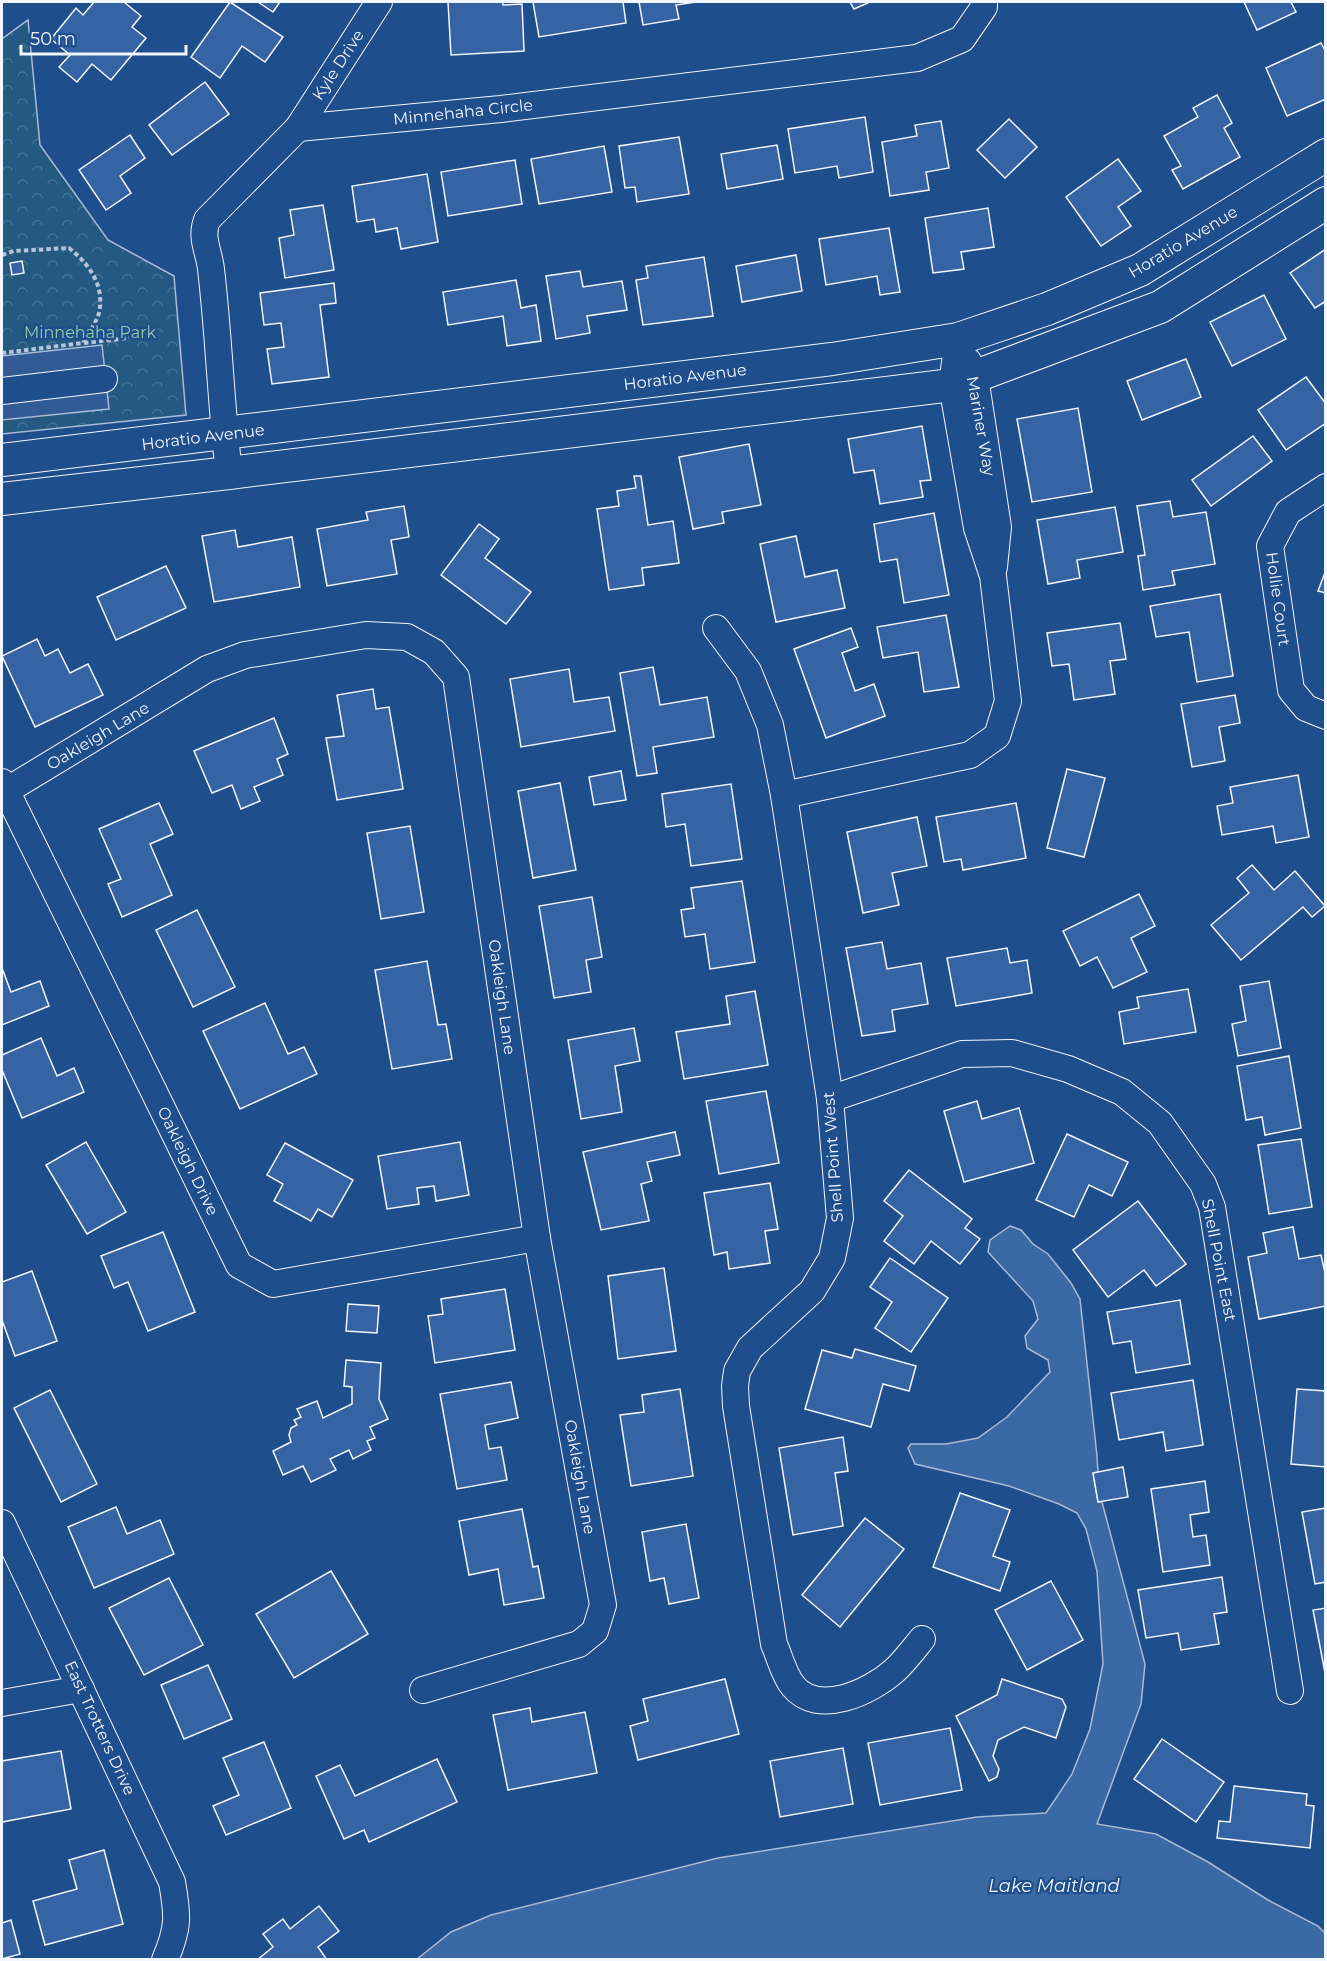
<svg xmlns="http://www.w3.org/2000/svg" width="1327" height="1961" font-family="Montserrat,sans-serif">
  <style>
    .forest { fill: url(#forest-crowns); stroke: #a8bbd7; stroke-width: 1.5 }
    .parking { fill: #305b95; stroke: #a8bbd7; stroke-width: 1.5 }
    .water { fill: #3b69a3; stroke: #a8bbd7; stroke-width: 1.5 }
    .building { fill: #3563a3; stroke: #f2f6ff; stroke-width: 1.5 }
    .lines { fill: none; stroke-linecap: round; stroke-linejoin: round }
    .minor-casing { stroke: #f2f6ff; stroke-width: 28 }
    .major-casing { stroke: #f2f6ff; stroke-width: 34 }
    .path { stroke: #b3c4dc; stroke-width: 4; stroke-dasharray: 4.5 3; stroke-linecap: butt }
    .minor { stroke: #1f4e8c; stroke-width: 26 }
    .major { stroke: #1f4e8c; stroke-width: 32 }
    .labels { text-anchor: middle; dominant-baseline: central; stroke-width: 4.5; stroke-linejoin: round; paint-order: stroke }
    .street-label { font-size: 16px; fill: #f2f6ff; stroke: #1f4e8c }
    .park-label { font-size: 16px; fill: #97c8a6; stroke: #1f4e8c }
    .water-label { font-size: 18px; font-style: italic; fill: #f2f6ff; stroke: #1f4e8c }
  </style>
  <defs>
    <pattern id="forest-crowns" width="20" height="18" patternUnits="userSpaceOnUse" patternTransform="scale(1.5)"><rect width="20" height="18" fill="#245a82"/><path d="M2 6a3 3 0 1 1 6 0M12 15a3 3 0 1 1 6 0" fill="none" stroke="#447295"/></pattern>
  </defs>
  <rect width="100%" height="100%" fill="#1f4e8c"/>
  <polygon class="forest" points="28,20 40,145 108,240 174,276 186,415 2,434 2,39"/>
  <polygon class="parking" points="102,345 109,409 2,420 2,356"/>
  <polygon class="water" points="1010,1226 1021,1230 1033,1244 1048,1254 1071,1283 1080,1299 1097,1456 1098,1472 1093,1473 1098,1502 1102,1502 1145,1664 1141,1704 1097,1824 1156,1834 1208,1862 1268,1900 1318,1926 1325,1933 1325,1959 416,1960 451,1932 491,1915 718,1858 977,1817 1046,1813 1072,1774 1090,1729 1103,1664 1097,1571 1086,1529 1077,1513 1059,1504 1009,1486 915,1464 908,1448 911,1444 946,1444 978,1438 1007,1417 1050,1372 1048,1360 1027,1348 1025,1336 1038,1319 1033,1301 988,1252 990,1240"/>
  <g class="building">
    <polygon points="94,2 124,2 141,16 132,27 146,38 111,80 92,64 77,82 59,67 70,55 51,39 76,8 83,15"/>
    <polygon points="230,2 283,37 265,62 242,46 220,78 191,57"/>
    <polygon points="258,2 280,2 273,12"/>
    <polygon points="448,2 503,2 503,5 522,4 524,51 451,55"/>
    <polygon points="533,2 623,2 626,23 539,37"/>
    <polygon points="639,2 696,2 676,5 679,19 643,25"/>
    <polygon points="850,2 870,2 854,9"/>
    <polygon points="1244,2 1291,2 1296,12 1257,30"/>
    <polygon points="1321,43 1326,52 1326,99 1287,116 1266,68"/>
    <polygon points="205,82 229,114 172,155 149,125"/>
    <polygon points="1217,95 1232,123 1224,128 1240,157 1183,189 1172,170 1181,166 1164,136 1198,117 1193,108"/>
    <polygon points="865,117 873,172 839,178 837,166 795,173 788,129"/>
    <polygon points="1009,119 1037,147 1005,178 977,150"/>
    <polygon points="941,121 949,168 926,172 929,190 890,196 882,142 917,136 915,125"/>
    <polygon points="130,135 145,158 120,176 131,193 106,210 79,170"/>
    <polygon points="679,137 689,194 637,202 635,187 625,188 619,146"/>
    <polygon points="777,145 783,179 727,189 721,154"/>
    <polygon points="604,146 612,192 539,204 531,159"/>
    <polygon points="1118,159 1141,191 1118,207 1131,226 1101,246 1066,197"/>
    <polygon points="515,160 522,204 448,216 441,172"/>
    <polygon points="427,174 438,242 401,249 397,228 376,232 374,219 357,222 352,186"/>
    <polygon points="323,205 334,270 285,278 279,238 294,235 290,210"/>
    <polygon points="988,208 994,247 961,252 964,269 933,273 925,218"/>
    <polygon points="889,228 900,292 880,295 877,276 826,285 819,239"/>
    <polygon points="1326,249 1326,301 1315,308 1290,273"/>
    <polygon points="796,255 802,291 742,302 736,266"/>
    <polygon points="704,257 713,316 643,325 636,280 648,278 646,266"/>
    <polygon points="22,261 24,273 12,275 10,263"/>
    <polygon points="580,271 583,287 622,281 627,310 587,316 590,333 556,339 546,276"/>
    <polygon points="516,280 521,308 536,305 541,341 507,346 503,316 448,325 443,292"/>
    <polygon points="334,283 336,303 320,305 329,377 272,384 267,349 284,347 281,323 264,325 260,293"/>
    <polygon points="1264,295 1286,339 1232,366 1210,322"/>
    <polygon points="1186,359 1201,397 1142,420 1127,381"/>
    <polygon points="1306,377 1326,404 1326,423 1286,450 1258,410"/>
    <polygon points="1078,408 1092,492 1032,502 1017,419"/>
    <polygon points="922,426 931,480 920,481 923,497 880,504 874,470 854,473 848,439"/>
    <polygon points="1253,436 1272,461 1211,506 1192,480"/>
    <polygon points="749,444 761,505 722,512 724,523 693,529 679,457"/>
    <polygon points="634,476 641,476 648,525 673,521 679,563 642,568 644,585 609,590 597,509 619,506 617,491 636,488"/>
    <polygon points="1170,501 1173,517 1206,512 1215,564 1172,571 1175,585 1143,590 1138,556 1145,555 1137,506"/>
    <polygon points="404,506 409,537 391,540 397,574 327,586 317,529 368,520 366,512"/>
    <polygon points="1115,507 1123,552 1077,560 1080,578 1048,584 1037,520"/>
    <polygon points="934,513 949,595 904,603 897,559 880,562 874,524"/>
    <polygon points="479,524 499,539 485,558 531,592 506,624 441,575"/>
    <polygon points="235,530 238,547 292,537 300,587 214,602 202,536"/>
    <polygon points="796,536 805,577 837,570 845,608 776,622 760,544"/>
    <polygon points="166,566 186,608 116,640 97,597"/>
    <polygon points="1326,570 1326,593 1318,591"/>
    <polygon points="1220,594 1233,676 1197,682 1189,632 1156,637 1150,606"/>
    <polygon points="946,615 959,687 924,692 918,652 883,658 877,627"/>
    <polygon points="1120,623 1126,659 1110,661 1115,694 1074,700 1069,664 1052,666 1047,633"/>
    <polygon points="851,628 858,647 842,653 855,691 874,684 885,716 826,738 794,649"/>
    <polygon points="37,639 45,656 58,649 70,673 88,664 103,695 35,727 2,656"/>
    <polygon points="653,667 660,705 707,697 714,737 653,747 657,773 637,776 620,673"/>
    <polygon points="569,669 574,702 609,697 615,731 521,747 510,679"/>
    <polygon points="373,689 376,709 389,707 403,789 337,800 326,738 344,736 337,695"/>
    <polygon points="1235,695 1240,723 1219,727 1225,761 1192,767 1181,704"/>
    <polygon points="274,718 288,754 277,759 283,775 254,787 260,801 241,809 232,785 212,793 194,751"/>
    <polygon points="1067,769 1105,778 1084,857 1047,848"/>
    <polygon points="621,771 626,800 594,805 589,777"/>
    <polygon points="1298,775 1309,837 1276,843 1273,826 1222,835 1217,806 1233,803 1230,787"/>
    <polygon points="560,783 576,870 533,878 518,791"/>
    <polygon points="731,784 742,859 691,866 685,824 666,827 662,794"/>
    <polygon points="159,803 173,834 150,844 172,895 122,917 108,884 121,879 99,829"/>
    <polygon points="1016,803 1026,858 963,870 961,859 944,862 936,817"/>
    <polygon points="917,817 927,866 892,873 899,905 863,913 847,832"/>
    <polygon points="410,826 424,912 381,919 367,833"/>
    <polygon points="1252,865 1274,890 1295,871 1325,906 1312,917 1303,907 1241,960 1211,925 1249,893 1237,878"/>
    <polygon points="742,881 755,962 710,969 705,934 685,937 681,910 694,908 691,888"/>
    <polygon points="1139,894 1155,926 1131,938 1147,972 1113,988 1097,957 1080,966 1063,931"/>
    <polygon points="592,897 602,957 586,960 591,992 554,998 539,906"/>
    <polygon points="197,910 235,987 193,1007 156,930"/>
    <polygon points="882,942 887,969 921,963 928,1004 892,1010 895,1031 862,1036 846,948"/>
    <polygon points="1007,948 1010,963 1027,960 1032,993 956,1006 947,958"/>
    <polygon points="427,961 438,1025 446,1024 452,1059 392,1069 375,970"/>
    <polygon points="2,968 11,992 40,981 49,1006 2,1025"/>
    <polygon points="1269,981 1281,1048 1238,1056 1232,1024 1246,1021 1240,986"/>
    <polygon points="1188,989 1196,1032 1124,1044 1119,1012 1139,1008 1137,997"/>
    <polygon points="755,991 768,1065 684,1079 676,1032 730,1024 726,996"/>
    <polygon points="265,1003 288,1054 304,1047 317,1074 240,1109 203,1031"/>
    <polygon points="634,1028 640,1061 615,1066 622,1112 581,1119 568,1040"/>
    <polygon points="41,1038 57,1076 74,1068 84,1092 22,1118 2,1070 2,1055"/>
    <polygon points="1289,1056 1301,1128 1265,1135 1262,1117 1246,1120 1237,1066"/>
    <polygon points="766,1091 779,1163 719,1174 706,1101"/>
    <polygon points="977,1101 982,1119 1019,1108 1034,1163 964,1182 944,1111"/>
    <polygon points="675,1132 680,1155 647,1162 652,1181 641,1184 649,1221 601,1230 583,1152"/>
    <polygon points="1067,1134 1128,1162 1112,1196 1089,1185 1074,1217 1036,1200"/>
    <polygon points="1301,1139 1312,1207 1269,1214 1258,1145"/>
    <polygon points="86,1142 126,1212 87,1234 46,1165"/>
    <polygon points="460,1142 469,1195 436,1201 434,1186 417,1188 419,1204 387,1209 378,1156"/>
    <polygon points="285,1143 353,1180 332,1217 318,1209 311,1221 274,1201 283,1184 267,1175"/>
    <polygon points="909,1170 972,1219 965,1228 980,1239 960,1264 931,1241 914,1264 884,1241 903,1216 884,1201"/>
    <polygon points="770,1183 778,1229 765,1231 770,1263 729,1269 727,1252 714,1255 704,1193"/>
    <polygon points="1138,1201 1186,1264 1156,1286 1144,1270 1108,1297 1073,1250"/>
    <polygon points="1293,1227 1299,1259 1321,1255 1326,1277 1326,1306 1259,1319 1248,1257 1267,1253 1263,1233"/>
    <polygon points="163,1232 195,1312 148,1331 128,1282 114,1288 101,1256"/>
    <polygon points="890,1258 948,1298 911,1352 875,1328 892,1302 870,1287"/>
    <polygon points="664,1268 676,1351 618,1359 608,1276"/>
    <polygon points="32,1271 57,1341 15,1356 2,1320 2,1282"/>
    <polygon points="505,1289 515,1350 435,1363 428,1316 443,1314 441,1299"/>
    <polygon points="1180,1300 1190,1364 1136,1373 1131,1341 1113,1344 1107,1312"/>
    <polygon points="348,1304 379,1306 377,1333 346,1331"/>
    <polygon points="855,1349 916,1366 909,1391 883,1384 871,1427 805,1409 822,1350 852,1358"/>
    <polygon points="346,1360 381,1363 379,1399 388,1419 370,1427 375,1438 367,1441 371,1450 353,1459 349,1450 330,1459 336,1470 311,1482 303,1466 283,1475 273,1451 291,1442 289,1435 291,1428 297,1425 294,1420 301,1417 297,1409 317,1401 323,1418 352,1404 352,1387 344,1386"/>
    <polygon points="1193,1380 1203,1445 1166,1451 1163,1432 1119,1440 1111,1393"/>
    <polygon points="511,1382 518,1418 485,1425 489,1449 501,1447 507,1480 457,1489 440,1394"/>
    <polygon points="680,1389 693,1476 631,1486 620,1415 644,1412 642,1395"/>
    <polygon points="1297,1389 1326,1391 1326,1467 1291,1464"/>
    <polygon points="50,1390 97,1484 61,1502 14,1408"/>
    <polygon points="843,1437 848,1471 835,1473 843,1526 793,1535 779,1448"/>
    <polygon points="1123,1467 1128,1497 1098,1502 1093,1473"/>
    <polygon points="1205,1481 1209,1512 1190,1515 1193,1537 1206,1535 1210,1565 1163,1572 1151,1489"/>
    <polygon points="960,1493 1010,1510 993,1556 1010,1562 1000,1591 933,1567"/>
    <polygon points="116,1507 127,1534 160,1520 174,1554 94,1588 68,1527"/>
    <polygon points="1326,1508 1326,1582 1315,1584 1302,1512"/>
    <polygon points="522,1509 533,1567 538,1566 544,1598 504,1605 498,1569 469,1575 459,1521"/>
    <polygon points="865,1518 904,1549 840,1627 802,1595"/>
    <polygon points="686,1524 699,1598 669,1604 664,1578 650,1581 642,1532"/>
    <polygon points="331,1571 368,1634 294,1678 256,1614"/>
    <polygon points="1222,1577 1227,1612 1214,1614 1219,1644 1181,1650 1178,1633 1146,1638 1138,1590"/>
    <polygon points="169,1578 203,1645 144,1675 109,1608"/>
    <polygon points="1051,1581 1083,1640 1027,1670 995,1610"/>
    <polygon points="1326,1608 1326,1678 1313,1610"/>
    <polygon points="208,1665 232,1719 184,1739 161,1685"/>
    <polygon points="725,1679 739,1734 638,1760 630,1726 648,1721 643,1699"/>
    <polygon points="1002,1679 1062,1699 1066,1707 1056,1738 1024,1727 998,1740 993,1756 999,1769 997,1777 989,1781 956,1716 997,1695"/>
    <polygon points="530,1708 532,1722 585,1712 597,1773 508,1790 493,1715"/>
    <polygon points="950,1728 962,1790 880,1805 868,1743"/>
    <polygon points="1162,1739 1224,1782 1196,1822 1134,1779"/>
    <polygon points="264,1742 291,1808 226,1835 213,1806 239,1795 223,1758"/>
    <polygon points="843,1748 853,1804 780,1817 770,1761"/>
    <polygon points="61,1751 71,1809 2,1822 2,1761"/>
    <polygon points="437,1759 457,1802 369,1842 364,1830 344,1839 316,1776 340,1765 355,1796"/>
    <polygon points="1234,1786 1307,1794 1306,1805 1314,1806 1310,1848 1217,1838 1219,1821 1230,1822"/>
    <polygon points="104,1850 123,1924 45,1945 33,1901 77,1889 69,1860"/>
    <polygon points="319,1906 339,1931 318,1947 327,1960 257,1960 273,1947 263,1934 283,1919 290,1929"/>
    <polygon points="11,1920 20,1954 2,1959 2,1923"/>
  </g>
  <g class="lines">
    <g class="minor-casing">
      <g id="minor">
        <polyline points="298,128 501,109 917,58 962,39 984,7 984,2"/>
        <polyline points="968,361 975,377 998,527 994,567"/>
        <polyline points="2,391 104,379"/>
        <path d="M229 473C221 406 219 337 211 269 209 251 200 238 207 220L298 128 379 2"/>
        <polyline points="1326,487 1288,512 1270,546 1291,690 1306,708 1326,716"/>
        <path d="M716 628 748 671 770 725 784 795 830 1099 840 1218 832 1258 812 1291 750 1348 737 1371 735 1386 736 1406 774 1644C780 1658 784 1675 793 1686 818 1717 870 1692 894 1671 904 1662 913 1650 922 1639"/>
        <polyline points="2,782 239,1265 273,1284 537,1238"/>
        <polyline points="6,791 207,669 245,655 366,635 407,637 434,652 456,677 537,1238 603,1605 595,1631 579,1644 423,1690"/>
        <polyline points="784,795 970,755 997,736 1008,701 993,576 977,528 952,385 958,339"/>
        <polyline points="830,1099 962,1054 1012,1053 1068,1069 1122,1092 1160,1123 1203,1184 1212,1207 1290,1691"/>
        <path d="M2 1523 172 1882C178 1916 179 1927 165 1960"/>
        <polyline points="2,1703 81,1689"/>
      </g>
    </g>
    <g class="major-casing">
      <g id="major">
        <polyline points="2,460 832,359 958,339 1047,309 1140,270 1326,155"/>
        <polyline points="2,499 229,473 952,385 1160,307 1326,203"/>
      </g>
    </g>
    <g class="path">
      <path d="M2 255 14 251 69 248C89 264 105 285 99 313 96 323 88 334 83 343L2 353"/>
      <polyline points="84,343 129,338"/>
    </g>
    <use href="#minor" class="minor"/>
    <use href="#major" class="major"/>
  </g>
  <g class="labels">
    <g class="street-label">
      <text transform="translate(338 65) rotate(-57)">Kyle Drive</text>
      <text transform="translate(463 112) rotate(-6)">Minnehaha Circle</text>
      <text transform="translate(1183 242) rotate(-31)">Horatio Avenue</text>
      <text transform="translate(685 377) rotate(-7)">Horatio Avenue</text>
      <text transform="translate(981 426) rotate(80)">Mariner Way</text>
      <text transform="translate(203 437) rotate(-7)">Horatio Avenue</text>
      <text transform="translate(1278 599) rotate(82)">Hollie Court</text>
      <text transform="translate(98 736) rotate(-31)">Oakleigh Lane</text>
      <text transform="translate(502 997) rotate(82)">Oakleigh Lane</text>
      <text transform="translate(833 1157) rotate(-94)">Shell Point West</text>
      <text transform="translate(188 1161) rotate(64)">Oakleigh Drive</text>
      <text transform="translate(1219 1260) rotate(79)">Shell Point East</text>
      <text transform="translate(580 1477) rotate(80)">Oakleigh Lane</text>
      <text transform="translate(100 1728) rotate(65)">East Trotters Drive</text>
    </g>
    <g class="park-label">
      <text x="90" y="332">Minnehaha Park</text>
    </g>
    <g class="water-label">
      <text x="1054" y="1886">Lake Maitland</text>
    </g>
  </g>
  <rect width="1327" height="1961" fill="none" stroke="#f2f6ff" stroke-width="6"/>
  <path d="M21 45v9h165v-9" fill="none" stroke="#f2f6ff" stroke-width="3"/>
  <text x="30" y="45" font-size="18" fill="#f2f6ff" stroke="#1f4e8c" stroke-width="4.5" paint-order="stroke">50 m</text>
</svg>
